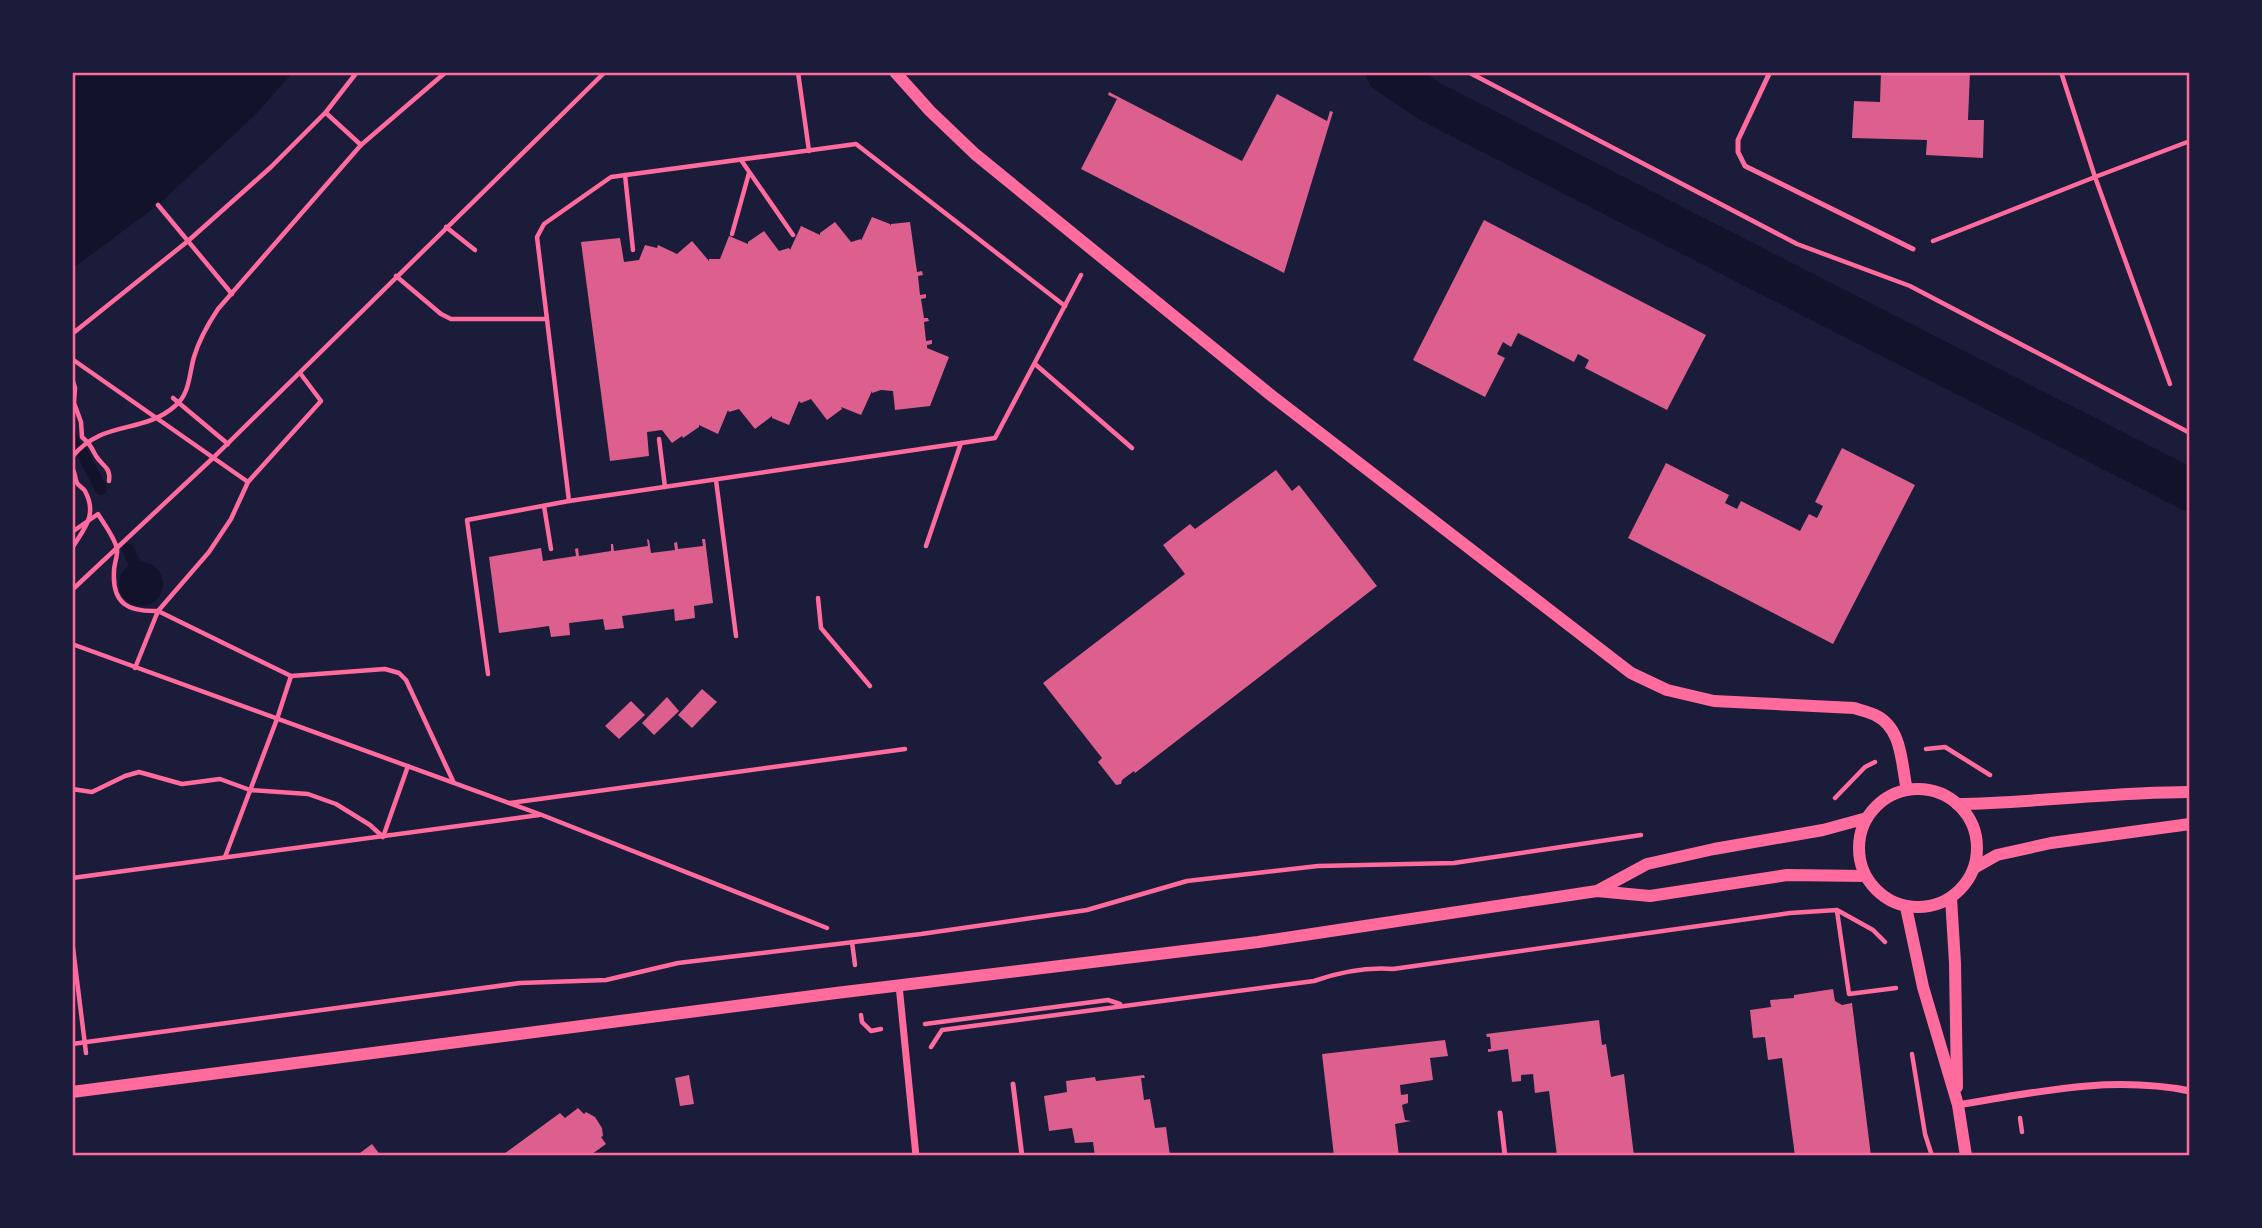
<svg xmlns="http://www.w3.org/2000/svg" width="2262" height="1228" font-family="'Alegreya Sans',sans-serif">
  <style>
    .water { fill: #12122b }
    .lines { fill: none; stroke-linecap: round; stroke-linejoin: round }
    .stream { stroke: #12122b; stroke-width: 12 }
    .canal { stroke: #12122b; stroke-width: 42 }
    .building { fill: #dd5f8e }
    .path { stroke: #ff6b9d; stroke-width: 4.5 }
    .service { stroke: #ff6b9d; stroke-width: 5 }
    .minor { stroke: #ff6b9d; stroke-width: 7 }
    .tertiary { stroke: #ff6b9d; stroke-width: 12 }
    .neatline { fill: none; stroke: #ff6b9d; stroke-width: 2.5 }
  </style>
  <rect width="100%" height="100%" fill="#1b1b3a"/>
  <g class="water">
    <polygon points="72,72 293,72 256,114 158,205 72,269"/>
    <circle cx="141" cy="584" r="22"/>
  </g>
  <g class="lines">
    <g class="stream">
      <polyline points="72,438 74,445 82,452 101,489"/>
      <polyline points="128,549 139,574"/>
    </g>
    <polyline class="canal" points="1387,72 1429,101 2190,490"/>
  </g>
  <g class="building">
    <polygon points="1881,72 1970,72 1968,120 1984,120 1983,158 1926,155 1927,140 1852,138 1854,101 1880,102"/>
    <polygon points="1109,92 1242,161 1277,94 1327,121 1330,111 1333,112 1284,273 1081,169 1117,99 1108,95"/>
    <polygon points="872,217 890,224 890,226 891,224 910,222 917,272 922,271 923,275 918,276 920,295 926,294 926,298 921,299 924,318 928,318 929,321 924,322 926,341 932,340 932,344 927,345 927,348 949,357 930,406 895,410 893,391 881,390 872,393 872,391 861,415 841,407 842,409 827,420 811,399 801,403 799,401 789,425 772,418 772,416 755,429 739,409 729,412 728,410 718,434 699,425 699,427 683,438 682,436 672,443 662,430 647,432 649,456 610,461 581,242 620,238 624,262 639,260 645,245 657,248 658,245 677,254 692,241 709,261 709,259 720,259 729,236 748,244 748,242 764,231 779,251 789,248 790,250 801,226 820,235 820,233 835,222 851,242 861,239 861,241"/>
    <polygon points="1484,220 1706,335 1667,410 1585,368 1589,360 1578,354 1574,362 1518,333 1511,347 1503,342 1497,354 1505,358 1485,397 1413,360"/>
    <polygon points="1842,448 1915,485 1833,644 1628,538 1666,463 1729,495 1725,503 1737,509 1741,501 1800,531 1809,514 1817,518 1823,506 1815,502"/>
    <polygon points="1276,470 1292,491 1299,485 1377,586 1135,773 1134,771 1122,780 1121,784 1116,785 1098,762 1102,758 1043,683 1185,574 1163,545 1190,524 1195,529"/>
    <polygon points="647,539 649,540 651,553 675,550 674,543 677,542 678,549 703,546 702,539 705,539 713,603 694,606 695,618 675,621 674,609 622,616 624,628 605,630 603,619 569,623 570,635 551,637 549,626 499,633 489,557 541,548 543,561 576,556 575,549 578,548 579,556 611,551 611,544 613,544 614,551 648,546"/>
    <polygon points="702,689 717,702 692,728 678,715"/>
    <polygon points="667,697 679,711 654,735 642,723"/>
    <polygon points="631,701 645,715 619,739 605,726"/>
    <polygon points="1833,989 1835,1001 1842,1005 1852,1003 1871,1156 1795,1156 1782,1058 1768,1060 1765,1037 1753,1038 1750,1010 1771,1007 1770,1000 1794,998 1794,995"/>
    <polygon points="1599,1020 1602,1045 1606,1044 1611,1077 1624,1074 1634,1156 1557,1156 1549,1091 1535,1093 1533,1074 1521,1075 1521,1081 1512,1082 1508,1049 1488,1052 1488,1049 1491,1049 1490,1037 1487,1037 1486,1034"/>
    <polygon points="1445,1040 1448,1056 1430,1058 1433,1080 1400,1085 1401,1095 1408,1094 1408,1103 1402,1105 1405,1120 1411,1121 1395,1124 1399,1156 1334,1156 1322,1054"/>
    <polygon points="689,1075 694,1104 680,1106 675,1078"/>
    <polygon points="1144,1075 1145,1078 1141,1078 1144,1100 1150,1099 1155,1128 1166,1127 1170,1156 1095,1156 1093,1142 1075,1143 1072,1128 1049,1131 1044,1096 1067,1092 1066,1081 1095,1077 1096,1081"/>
    <polygon points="578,1108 584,1114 586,1112 595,1117 602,1128 603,1136 601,1137 606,1144 592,1154 593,1156 501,1156 560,1113 565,1118"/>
    <polygon points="372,1144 381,1156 356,1156"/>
  </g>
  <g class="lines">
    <g class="path">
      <polyline points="798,72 809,151"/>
      <polyline points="1468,72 1797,244 1910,286 2190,433"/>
      <polyline points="2061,72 2095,177 2190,141"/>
      <polyline points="326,113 361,145"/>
      <polyline points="741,160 793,235"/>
      <polyline points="625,175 633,250"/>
      <polyline points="158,205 232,294"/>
      <polyline points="446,227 475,250"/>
      <polyline points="732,234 749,173"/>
      <polyline points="1933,241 2095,177 2170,384"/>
      <polyline points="396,276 441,314 451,319 546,319"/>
      <polyline points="72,334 188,241 271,167 326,112 357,72"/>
      <polyline points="72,359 248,482"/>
      <polyline points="1035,364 1132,448"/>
      <path d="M72 378 75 388 74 403 81 422 82 437C90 444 91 447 96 456 103 467 111 467 109 481"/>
      <polyline points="173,398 228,444"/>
      <polyline points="659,439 665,487"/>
      <path d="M72 457C103 419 142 435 175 406 190 394 189 374 194 357 199 340 208 324 218 309L361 145 446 72"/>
      <path d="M72 468C76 473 74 477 77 483 79 486 83 488 85 491 98 515 84 529 72 548"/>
      <polyline points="716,480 736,636"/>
      <polyline points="569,501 537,237 544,224 611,177 856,144 1065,306"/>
      <polyline points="544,506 551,549"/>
      <path d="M72 532 98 514C104 524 115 538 117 549 118 555 114 564 114 571 112 604 128 612 158 611L291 676 385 669 399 673 406 680 453 781"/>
      <polyline points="926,546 961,443"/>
      <polyline points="72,590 214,457 605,72"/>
      <polyline points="818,598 821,628 870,686"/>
      <polyline points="72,644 542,815 827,928"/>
      <polyline points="135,668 158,611 209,552 231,519 248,482 321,401 300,373"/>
      <polyline points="488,674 467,520 569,501 995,438 1081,275"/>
      <polyline points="1926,749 1945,747 1990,775"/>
      <polyline points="72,789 92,792 125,776 139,772 182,784 220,779 250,790 308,794 336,804 370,825 383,837 408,766"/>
      <polyline points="1835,798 1865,767 1875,762"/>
      <polyline points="510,803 905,749"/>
      <polyline points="225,857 277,719 291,676"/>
      <polyline points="72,878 539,815"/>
      <polyline points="1837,911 1849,994 1896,988"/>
      <polyline points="72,940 86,1053"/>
      <polyline points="852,942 855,965"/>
      <polyline points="861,1015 862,1022 871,1031 881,1029"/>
      <polyline points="925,1024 1108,1000 1120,1004"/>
      <polyline points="72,1044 520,983 606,980 678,963 921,934 1087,910 1187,881 1318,866 1454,863 1641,835"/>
      <path d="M931 1047 942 1030 1314 981C1340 972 1365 967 1393 969L1790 913 1837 910 1873 930 1885 942"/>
      <polyline points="1912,1054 1925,1134 1932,1156"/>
      <polyline points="2020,1118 2022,1132"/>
    </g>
    <g class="service">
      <polyline points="1770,72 1738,140 1738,152 1745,166 1913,249"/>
      <polyline points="1013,1084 1022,1156"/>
      <polyline points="1500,1113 1505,1156"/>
    </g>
    <g class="minor">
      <polyline points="899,985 916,1156"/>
      <path d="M1958 1105C2036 1092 2111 1075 2190 1091"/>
    </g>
    <g class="tertiary">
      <path d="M895 72 930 111 975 154 1272 396 1631 673 1667 690 1714 701 1854 708C1860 710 1869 712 1875 715 1903 728 1901 764 1907 790"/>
      <circle cx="1918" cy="848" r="59"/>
      <path d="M1957 804C2035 803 2112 792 2190 792"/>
      <polyline points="1974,868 1997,855 2051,843 2190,824"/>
      <polyline points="1597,891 1647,864 1714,849 1823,830 1867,818"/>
      <polyline points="1951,898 1955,963 1957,1087"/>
      <polyline points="1906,907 1923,987 1958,1105 1966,1156"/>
      <polyline points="72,1092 836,993 1258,942 1597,891 1650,896 1787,875 1865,876"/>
    </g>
  </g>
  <rect width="2262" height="1228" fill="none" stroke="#1b1b3a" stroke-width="147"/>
  <rect x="74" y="74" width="2114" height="1080" class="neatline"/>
</svg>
